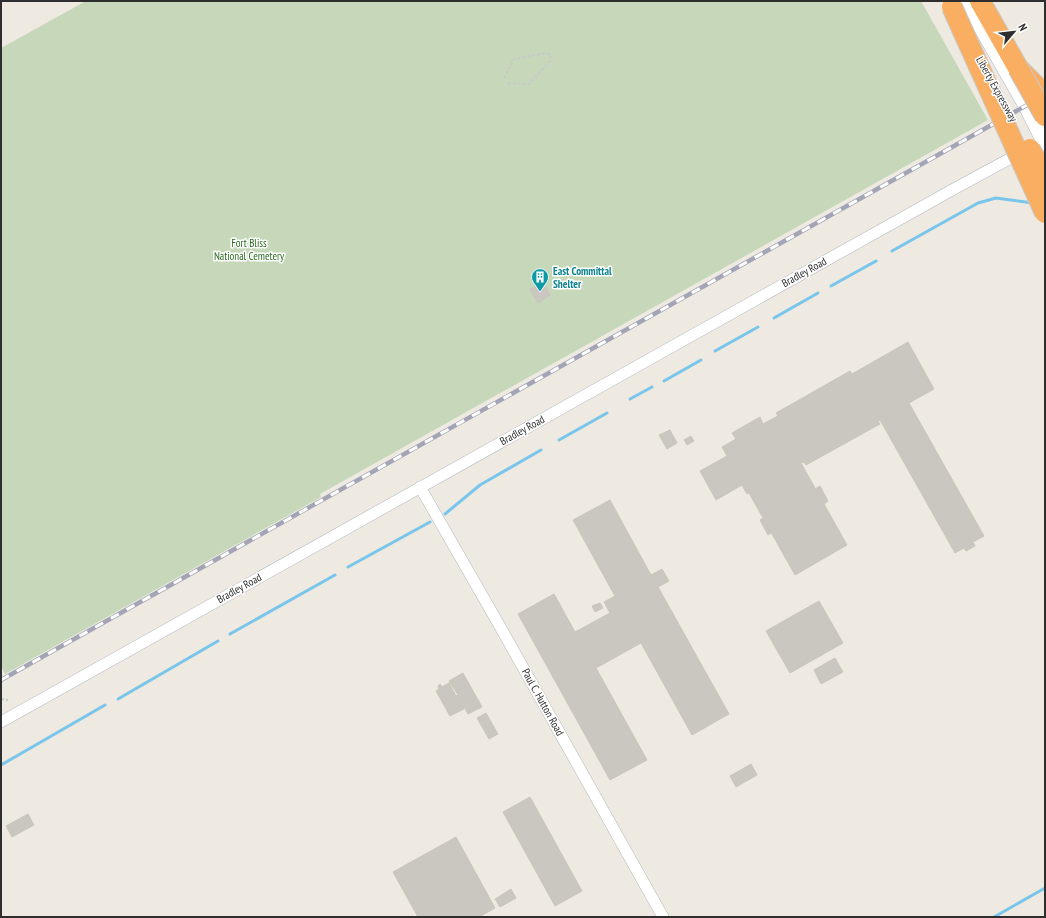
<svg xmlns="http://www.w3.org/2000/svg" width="1046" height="918" font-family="'PT Sans Narrow',sans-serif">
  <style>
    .cemetery { fill: #c6d8b9 }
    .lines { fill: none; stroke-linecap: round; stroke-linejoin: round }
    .stream { stroke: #79c5eb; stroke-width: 3 }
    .building { fill: #cac6c0; stroke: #cac6ba }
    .street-casing { stroke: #b4b6c0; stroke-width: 12 }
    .secondary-casing { stroke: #b4b6c0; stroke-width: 16 }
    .highway-casing { stroke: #c9c9c9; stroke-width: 22 }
    .path { stroke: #c9c9c9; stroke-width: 2; stroke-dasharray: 3 2; stroke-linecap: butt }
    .street { stroke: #fff; stroke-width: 11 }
    .secondary { stroke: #fff; stroke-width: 15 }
    .highway { stroke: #f9ae62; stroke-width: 20 }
    .rail-casing { stroke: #a3a5b7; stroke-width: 4.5 }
    .rail { stroke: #fff; stroke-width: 3; stroke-dasharray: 9; stroke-linecap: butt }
    .highway-bridge-casing { stroke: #c9c9c9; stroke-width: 22; stroke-linecap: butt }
    .highway-bridge { stroke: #f9ae62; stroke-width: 20 }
    .labels { text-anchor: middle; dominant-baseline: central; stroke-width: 3; stroke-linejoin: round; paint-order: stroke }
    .street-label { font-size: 11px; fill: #2e2e2e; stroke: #fff }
    .park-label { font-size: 11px; fill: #286a1e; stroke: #fff }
    .culture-label { font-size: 11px; font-weight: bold; fill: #0d838f; stroke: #fff; text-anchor: start }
  </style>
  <rect width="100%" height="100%" fill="#eeeae1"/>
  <polygon class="cemetery" points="86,1 921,1 988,120 320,494 321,497 5,674 1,666 1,48"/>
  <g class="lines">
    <g class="stream">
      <polyline points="892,251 978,203 996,198 1033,203"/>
      <polyline points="831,286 876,261"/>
      <polyline points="774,318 818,293"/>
      <polyline points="715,351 758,327"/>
      <polyline points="664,381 701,360"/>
      <polyline points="630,399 652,387"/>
      <polyline points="559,440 607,413"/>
      <polyline points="445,514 480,485 541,450"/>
      <polyline points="348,567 430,522"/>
      <polyline points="230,634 335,575"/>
      <polyline points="118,699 218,641"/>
      <polyline points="1,765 105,705"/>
      <polyline points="994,917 1045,888"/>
    </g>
  </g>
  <g class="building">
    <polygon points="542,282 550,295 538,303 530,289"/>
    <polygon points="908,342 934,389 909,403 984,536 973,542 975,546 966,551 964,548 955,553 880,420 878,421 880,424 806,465 804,462 801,463 847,545 795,575 749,493 747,494 742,485 716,500 700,471 727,456 722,447 736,439 732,433 760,417 763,424 778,416 776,413 850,371 852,374"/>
    <polygon points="670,430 677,443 667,449 659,435"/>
    <polygon points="691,436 694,441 687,445 684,440"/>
    <polygon points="820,486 828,501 824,504 815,489"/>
    <polygon points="610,500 651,575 662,569 669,581 658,587 729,714 692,735 641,643 596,668 647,760 610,780 518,614 554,594 575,632 610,613 604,602 615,596 573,520"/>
    <polygon points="763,518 771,533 768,535 760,520"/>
    <polygon points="819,601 843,643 790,673 766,631"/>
    <polygon points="600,603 603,608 595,612 592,606"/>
    <polygon points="835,658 843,672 821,684 814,670"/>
    <polygon points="463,673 482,707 468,714 464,707 463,707 464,709 450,716 436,691 439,689 438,686 440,684 442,687 449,683 456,696 458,695 449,681"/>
    <polygon points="486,713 498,734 489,739 477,718"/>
    <polygon points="751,764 757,775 736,787 730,776"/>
    <polygon points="530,797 582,891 555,906 503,812"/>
    <polygon points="28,814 34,825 12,837 6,826"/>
    <polygon points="456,837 495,908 479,917 418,917 393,872"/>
    <polygon points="511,889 516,898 500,907 495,899"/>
  </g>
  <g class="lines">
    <g class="street-casing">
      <g id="street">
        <polyline points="420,487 502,630 663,917"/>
        <polyline points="1,722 952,190 1022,152"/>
      </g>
    </g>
    <g class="secondary-casing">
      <polyline id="secondary" points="966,1 1026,106 1045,144"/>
    </g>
    <g class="highway-casing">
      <polyline id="highway" points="980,1 1018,68 1045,95"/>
    </g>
    <g class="path">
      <polyline points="504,78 514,59 546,53 551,55 550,61 529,84 507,83"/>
      <polyline points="1,699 8,700"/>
    </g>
    <use href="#street" class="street"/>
    <use href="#secondary" class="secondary"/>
    <use href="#highway" class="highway"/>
    <g class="rail-casing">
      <polyline id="rail" points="1,680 1045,95"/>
    </g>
    <use href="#rail" class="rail"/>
    <g class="highway-bridge-casing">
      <g id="highway-bridge">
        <polyline points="952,7 1045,213"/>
        <polyline points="1018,68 1045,116"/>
        <polyline points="1030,149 1045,177"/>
      </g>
    </g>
    <use href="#highway-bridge" class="highway-bridge"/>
  </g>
  <defs>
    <g id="building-pin" transform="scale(0.9)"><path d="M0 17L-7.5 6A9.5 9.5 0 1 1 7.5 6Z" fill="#0f9aa8" stroke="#fff"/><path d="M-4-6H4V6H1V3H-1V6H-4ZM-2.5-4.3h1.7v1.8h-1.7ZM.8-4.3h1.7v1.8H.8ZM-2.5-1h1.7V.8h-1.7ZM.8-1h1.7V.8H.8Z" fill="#fff"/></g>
  </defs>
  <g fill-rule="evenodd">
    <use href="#building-pin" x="540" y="277"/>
  </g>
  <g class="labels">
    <g class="street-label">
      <text transform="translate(997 89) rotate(61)">Liberty Expressway</text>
      <text transform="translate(804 272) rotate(-29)">Bradley Road</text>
      <text transform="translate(522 430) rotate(-29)">Bradley Road</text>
      <text transform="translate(239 588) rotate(-29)">Bradley Road</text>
      <text transform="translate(543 702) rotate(61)">Paul C. Hutton Road</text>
    </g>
    <g class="park-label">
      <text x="249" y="243">Fort Bliss<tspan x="249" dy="13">National Cemetery</tspan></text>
    </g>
    <g class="culture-label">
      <text x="553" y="271">East Committal<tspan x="553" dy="13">Shelter</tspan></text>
    </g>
  </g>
  <rect width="1046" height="918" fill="none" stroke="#2e2e2e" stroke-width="4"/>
  <g transform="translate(1014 32) rotate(62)" stroke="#ffffff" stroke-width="3" paint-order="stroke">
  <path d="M0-3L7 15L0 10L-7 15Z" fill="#2e2e2e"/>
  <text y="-6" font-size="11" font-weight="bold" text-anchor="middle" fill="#2e2e2e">N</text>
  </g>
</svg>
